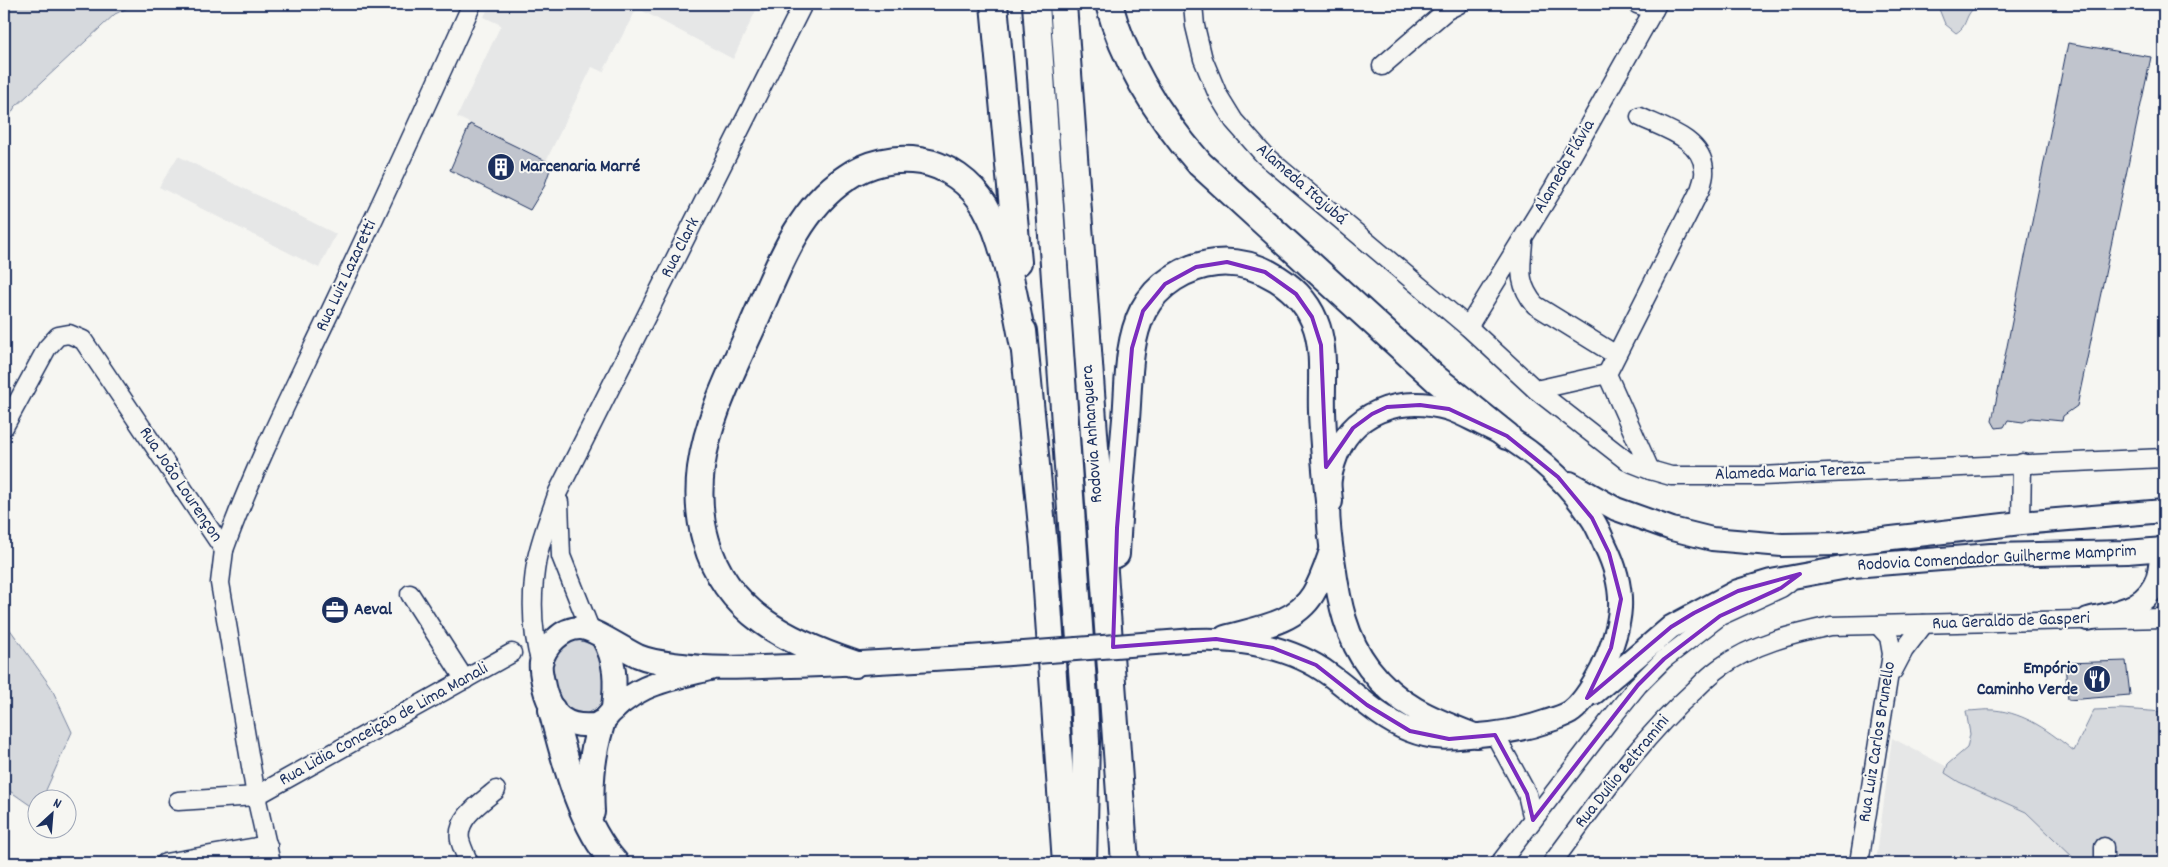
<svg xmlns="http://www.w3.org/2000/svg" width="2168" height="867" font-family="Dekko,sans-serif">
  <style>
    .built { fill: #e6e7e7 }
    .green { fill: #d6d9dd; stroke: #78849e }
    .building { fill: #c0c4cd; stroke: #1b2f5e }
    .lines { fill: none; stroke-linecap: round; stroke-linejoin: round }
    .minor-casing { stroke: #1b2f5e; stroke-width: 21 }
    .major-casing { stroke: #1b2f5e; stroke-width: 26 }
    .highway-casing { stroke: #1b2f5e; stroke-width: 30 }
    .minor { stroke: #f6f6f2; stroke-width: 18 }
    .major { stroke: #f6f6f2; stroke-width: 22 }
    .highway { stroke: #f6f6f2; stroke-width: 26 }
    .major-bridge-casing { stroke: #1b2f5e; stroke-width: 26; stroke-linecap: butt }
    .major-bridge { stroke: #f6f6f2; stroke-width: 22 }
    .marked { fill: none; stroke: #7b2cbf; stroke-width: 4; stroke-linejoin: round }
    .labels { text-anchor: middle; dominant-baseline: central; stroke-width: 4; stroke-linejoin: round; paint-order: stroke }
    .poi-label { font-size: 18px; font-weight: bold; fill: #1b2f5e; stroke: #f6f6f2; text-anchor: start }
    .street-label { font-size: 18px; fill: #1b2f5e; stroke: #f6f6f2 }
  </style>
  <rect width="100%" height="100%" fill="#f6f6f2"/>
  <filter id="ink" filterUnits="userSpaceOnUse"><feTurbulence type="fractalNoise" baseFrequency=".02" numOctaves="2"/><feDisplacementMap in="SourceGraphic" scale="10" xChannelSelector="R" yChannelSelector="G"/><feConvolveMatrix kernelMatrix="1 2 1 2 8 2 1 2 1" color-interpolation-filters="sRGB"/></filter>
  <g filter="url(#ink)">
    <g class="built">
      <polygon points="490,4 759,4 733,59 637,8 603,72 592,67 546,161 457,117 501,25 484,17"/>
      <polygon points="178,156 336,234 319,268 159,187"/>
      <polygon points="1892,738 2077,835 2078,863 1876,863"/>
    </g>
    <g class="green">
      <polygon points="4,4 136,4 115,14 15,107 4,125"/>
      <path d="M1937 4H1981C1962 13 1970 25 1956 33L1945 24Z"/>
      <polygon points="4,621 51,687 72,732 42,799 38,800 37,810 4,787"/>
      <path d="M576 639C583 642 591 643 597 649 602 656 602 664 603 672 605 693 606 708 582 715L568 709 555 698 551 666 556 650Z"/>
      <path d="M2121 709 2164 712V863H2079L2026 812 1959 782 1945 773 1948 764 1967 748 1970 734 1966 711C1975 711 1985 709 1994 710 2026 713 2050 732 2074 751L2094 710Z"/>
    </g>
    <g class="building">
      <polygon points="2068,43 2151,57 2077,406 2063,416 2062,421 2031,418 2023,422 2008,420 2004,427 1996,428 1992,421"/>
      <polygon points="470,124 552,164 544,187 530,210 450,170"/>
      <polygon points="2126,661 2130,695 2068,700 2065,663"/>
    </g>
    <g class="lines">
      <g class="minor-casing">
        <g id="minor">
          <polyline points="1193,4 1195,26 1203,59 1218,95 1234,121 1264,155 1468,327 1536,390 1627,461 1650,470 1671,476 1761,476 2164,458"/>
          <polyline points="1637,4 1654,10"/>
          <polyline points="1382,66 1447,10 1459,4"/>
          <path d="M1640 117C1663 128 1703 139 1704 170 1705 176 1702 184 1700 190L1607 374 1650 470"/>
          <path d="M1523 242C1521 269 1517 283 1535 305L1616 355"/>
          <polyline points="1468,327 1553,189 1657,4"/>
          <polyline points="1536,390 1607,374"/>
          <polyline points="4,427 47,348 58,336 69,334 83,340 224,550 220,583 256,796 271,863"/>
          <polyline points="559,502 561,556 590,629"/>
          <polyline points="2021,523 2022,463"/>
          <path d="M224 550C253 469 292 392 329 314 378 211 425 108 472 4"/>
          <polyline points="410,594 465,680"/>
          <path d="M541 664C531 630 531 592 537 558 542 535 551 513 558 492L803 4"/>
          <polyline points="1893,671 1904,650 1924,624"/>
          <polyline points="1495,735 1527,794 1533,820"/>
          <polyline points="178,801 256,796 512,653"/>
          <polyline points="2104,847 2104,863"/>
          <polyline points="165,863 268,845"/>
          <path d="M469 863C466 856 462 848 460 840 456 818 482 802 496 790"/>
          <polyline points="1500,863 1609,721 1638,685 1664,659 1720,616 1781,588 1789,582"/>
          <path d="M1552 863C1597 803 1639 740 1695 690 1703 682 1712 673 1721 667 1753 644 1793 634 1831 626L2164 618"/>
          <polyline points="1859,863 1892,654 1889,637 1878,625"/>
        </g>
      </g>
      <g class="major-casing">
        <g id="major">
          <polyline points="1570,483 1616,509 1672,529 1712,539 1782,545 1840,544 2021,523 2164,511"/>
          <path d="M2088 619C2116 612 2147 610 2158 577 2160 568 2161 558 2162 549L2164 547"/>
          <path d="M1225 637C1256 628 1295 624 1313 594 1321 581 1326 565 1331 551"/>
          <path d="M603 638C616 661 616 682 613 708"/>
          <path d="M1195 640C1240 638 1293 647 1330 675 1356 694 1379 718 1409 730 1437 741 1451 738 1479 735 1504 733 1525 729 1548 721 1556 718 1566 716 1572 711 1583 703 1596 681 1602 669 1623 624 1628 592 1605 545 1601 536 1597 525 1591 517 1565 478 1526 444 1484 425 1473 420 1461 413 1449 409 1400 395 1350 411 1334 462 1324 491 1329 536 1334 565 1339 602 1346 638 1369 668 1399 707 1433 719 1477 736"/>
          <path d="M710 669C666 680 631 685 601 724 567 730 549 716 543 682 542 677 540 669 541 663 545 646 562 628 580 628 593 628 623 649 638 656 652 662 667 663 682 665 718 670 754 667 791 666 851 664 910 660 969 657"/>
          <polyline points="1594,693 1671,627 1738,591 1771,581 1853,566 1991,555 2127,552 2164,549"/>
        </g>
      </g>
      <g class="highway-casing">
        <g id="highway">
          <polyline points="994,4 1018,262"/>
          <polyline points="1036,4 1084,698 1086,742 1083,863"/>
          <polyline points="1063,4 1125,863"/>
          <path d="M1109 4C1125 65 1159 117 1200 164L1436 379 1507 436"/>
          <polyline points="1023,331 1044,547 1066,863"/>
          <path d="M1116 554C1118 509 1122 464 1126 419 1129 384 1127 343 1143 311 1157 284 1186 266 1216 263 1258 259 1304 287 1317 328 1325 354 1321 383 1322 411 1323 441 1326 471 1329 501"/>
          <path d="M854 664C788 642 726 613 706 541 699 517 698 493 701 468 708 418 731 373 752 327 775 275 796 211 846 178 867 163 894 157 920 161 947 165 971 183 985 206 1007 244 1015 304 1024 347"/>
          <path d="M552 710C565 760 580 824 615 863"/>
          <path d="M591 812C589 780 592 753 601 724"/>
        </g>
      </g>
      <use href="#minor" class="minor"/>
      <use href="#major" class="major"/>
      <use href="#highway" class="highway"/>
      <g class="major-bridge-casing">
        <polyline id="major-bridge" points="969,657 1195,640"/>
      </g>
      <use href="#major-bridge" class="major-bridge"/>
    </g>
  </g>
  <path class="marked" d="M1227 262 1265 272 1296 294 1312 317 1321 345 1326 467 1353 428 1372 414 1387 407 1420 405 1449 409 1507 436 1558 477 1592 518 1609 553 1621 599 1611 648 1587 698 1671 627 1694 613 1738 591 1800 574 1781 588 1720 616 1664 659 1638 685 1533 820 1527 794 1495 735 1449 739 1410 731 1367 705 1316 665 1273 648 1216 639 1113 647 1117 528 1132 348 1143 311 1165 284 1196 267Z"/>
  <defs>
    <g id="building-disc" transform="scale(1.4375)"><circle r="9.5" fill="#1b2f5e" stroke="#f6f6f2"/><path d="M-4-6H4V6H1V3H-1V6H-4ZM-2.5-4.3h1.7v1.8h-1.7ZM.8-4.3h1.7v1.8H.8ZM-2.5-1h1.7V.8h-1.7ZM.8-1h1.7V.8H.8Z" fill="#fff"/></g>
    <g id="office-disc" transform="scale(1.4375)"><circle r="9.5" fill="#1b2f5e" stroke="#f6f6f2"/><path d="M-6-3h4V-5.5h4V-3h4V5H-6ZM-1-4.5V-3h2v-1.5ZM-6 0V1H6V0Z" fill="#fff"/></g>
    <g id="restaurant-disc" transform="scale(1.4375)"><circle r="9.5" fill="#1b2f5e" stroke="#f6f6f2"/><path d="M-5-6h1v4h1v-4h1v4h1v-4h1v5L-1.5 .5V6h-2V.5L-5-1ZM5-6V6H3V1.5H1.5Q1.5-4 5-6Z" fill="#fff"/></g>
  </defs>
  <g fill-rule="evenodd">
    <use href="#building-disc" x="501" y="167"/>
    <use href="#office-disc" x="335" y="610"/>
    <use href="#restaurant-disc" x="2097" y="679"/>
  </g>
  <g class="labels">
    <g class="poi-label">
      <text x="520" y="167">Marcenaria Marré</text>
      <text x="354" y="610">Aeval</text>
      <text x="2078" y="669" text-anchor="end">Empório<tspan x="2078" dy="21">Caminho Verde</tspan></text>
    </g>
    <g class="street-label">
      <text transform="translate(1565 167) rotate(-60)">Alameda Flávia</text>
      <text transform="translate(1301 185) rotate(41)">Alameda Itajubá</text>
      <text transform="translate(681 248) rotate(-63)">Rua Clark</text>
      <text transform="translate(347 276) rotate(-65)">Rua Luiz Lazaretti</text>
      <text transform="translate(1093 434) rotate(-94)">Rodovia Anhanguera</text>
      <text transform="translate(1790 473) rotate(-2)">Alameda Maria Tereza</text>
      <text transform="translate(180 485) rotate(56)">Rua João Lourençon</text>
      <text transform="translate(1997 559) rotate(-3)">Rodovia Comendador Guilherme Mamprim</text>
      <text transform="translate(2011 622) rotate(-2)">Rua Geraldo de Gasperi</text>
      <text transform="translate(384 725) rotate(-29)">Rua Lidia Conceição de Lima Manali</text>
      <text transform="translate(1878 742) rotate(-81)">Rua Luiz Carlos Brunello</text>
      <text transform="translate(1623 772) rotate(-51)">Rua Duílio Beltramini</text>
    </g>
  </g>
  <rect width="2168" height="867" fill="none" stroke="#f6f6f2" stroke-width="20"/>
  <rect x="10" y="10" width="2148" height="847" fill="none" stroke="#1b2f5e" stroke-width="2" filter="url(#ink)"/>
  <g transform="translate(52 814) rotate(26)"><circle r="24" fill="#f6f6f2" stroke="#9ea6b7"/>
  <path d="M0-4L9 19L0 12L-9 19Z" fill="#1b2f5e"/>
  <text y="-8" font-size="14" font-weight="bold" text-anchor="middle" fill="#1b2f5e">N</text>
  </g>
</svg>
